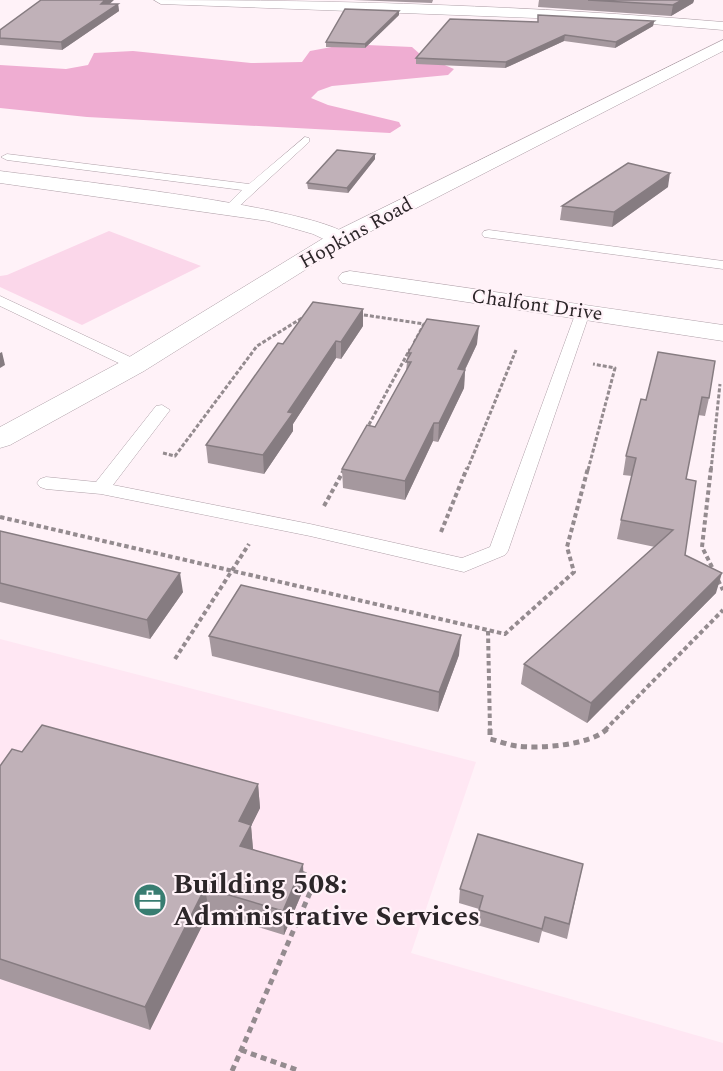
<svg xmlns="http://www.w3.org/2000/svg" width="723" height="1071" font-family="Spectral,serif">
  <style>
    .built { fill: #ffe7f3 }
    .green { fill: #fbd7ea }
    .forest { fill: #efadd2 }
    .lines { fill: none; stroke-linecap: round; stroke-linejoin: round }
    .service-casing { stroke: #afa0a8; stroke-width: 1 }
    .minor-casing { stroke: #afa0a8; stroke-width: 1 }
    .secondary-casing { stroke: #afa0a8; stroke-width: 1 }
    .path-far2 { stroke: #948b8f; stroke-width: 3; stroke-dasharray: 4 2; stroke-linecap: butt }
    .path-far1 { stroke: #948b8f; stroke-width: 4; stroke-dasharray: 4.5 3; stroke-linecap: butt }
    .path { stroke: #948b8f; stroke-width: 5; stroke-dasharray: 6 4.5; stroke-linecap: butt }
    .service { fill: #fff; fill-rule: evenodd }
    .minor { fill: #fff; fill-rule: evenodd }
    .secondary { fill: #fff; fill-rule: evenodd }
    .wall { fill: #a5989e }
    .shaded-wall { fill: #867c81 }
    .building { fill: #c0b1b8; stroke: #867c81; stroke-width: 1.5 }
    .labels { text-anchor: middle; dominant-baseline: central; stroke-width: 4.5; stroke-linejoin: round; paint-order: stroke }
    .far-street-label { font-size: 20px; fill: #2c2629; stroke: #fff2f8 }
    .near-poi-label { font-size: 28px; font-weight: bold; fill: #2c2629; stroke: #fff2f8; text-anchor: start }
  </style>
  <rect width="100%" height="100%" fill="#fff2f8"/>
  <polygon class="built" points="0,639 476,762 411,953 723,1043 723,1071 0,1071"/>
  <polygon class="green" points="109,231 201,266 82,325 0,287 0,276 7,275"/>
  <polygon class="forest" points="367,45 412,47 421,55 454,69 448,75 332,86 318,91 311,98 328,105 399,122 401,126 390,133 87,117 0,108 0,65 66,69 88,65 94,53 133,51 251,63 302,62 310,51 337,46"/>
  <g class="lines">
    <g class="service-casing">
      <g id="service">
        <polygon points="305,137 309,138 309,142 234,211 230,212 224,208 242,190 7,160 1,157 7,154 249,184"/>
        <polygon points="489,230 723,261 723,269 484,237 482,234 484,231"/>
        <polygon points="0,296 141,362 143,365 141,368 129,368 0,306"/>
        <polygon points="583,308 590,312 508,551 505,555 464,572 310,536 101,494 46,489 40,487 37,483 40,479 46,477 96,482 156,406 162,405 170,410 113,485 310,524 462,558 490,547 576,312"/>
      </g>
    </g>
    <g class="minor-casing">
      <g id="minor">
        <path d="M154 0C344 0 534 6 723 22V30L616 21 161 4Z"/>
        <path d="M0 171C52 178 330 208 351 238L348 243 340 245 332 243 313 234 268 221 0 183Z"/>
        <polygon points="350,271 723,325 723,341 342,283 338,278 342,273"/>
      </g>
    </g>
    <g class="secondary-casing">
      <polygon id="secondary" points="723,40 723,51 348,243 144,371 10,445 0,448 0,427 126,359 332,233"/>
    </g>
    <g class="path-far2">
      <polyline points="358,314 424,324 414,343"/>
      <polyline points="366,430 410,349"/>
      <polyline points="163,453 175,456 257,346 302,318"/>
      <polyline points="467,470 516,350"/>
      <polyline points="588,470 615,368 593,364"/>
      <polyline points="711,470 720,384"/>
    </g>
    <g class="path-far1">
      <polyline points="711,468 702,547 715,573"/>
      <polyline points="324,506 345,468"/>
      <polyline points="0,517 505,634 574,572 567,547 588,468"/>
      <polyline points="441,532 467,468"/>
      <polyline points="718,580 723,590"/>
      <polyline points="488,631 490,730"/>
      <polyline points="175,659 249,544"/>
      <polyline points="605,730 723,610"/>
    </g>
    <g class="path">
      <path d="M490 729V739C499 741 508 745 517 746 540 749 591 745 607 729"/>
      <polyline points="241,1050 300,1071"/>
      <polyline points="232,1071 316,879 299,872"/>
    </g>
    <use href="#service" class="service"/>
    <use href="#minor" class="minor"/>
    <use href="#secondary" class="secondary"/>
  </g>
  <g class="wall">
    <polygon points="353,0 433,0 432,3"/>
    <polygon points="539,0 694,0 693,3 671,16 538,7"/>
    <polygon points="109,4 118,4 119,11 62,50 0,45 0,30"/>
    <polygon points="399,15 365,48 326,47 326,42"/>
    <polygon points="654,21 653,26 615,48 564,41 505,68 416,64 416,58 538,22"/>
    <polygon points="375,154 375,159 348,193 308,189 307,183"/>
    <polygon points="668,187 612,227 560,220 562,206"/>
    <polygon points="363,326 341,359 336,358 293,424 293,431 264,474 208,463 206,445 283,344"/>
    <polygon points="477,344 465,370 464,388 438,442 433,441 405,500 343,488 342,469 375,427 406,371 408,353"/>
    <polygon points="658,352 709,398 705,416 698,415 686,479 685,555 716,593 587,723 521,684 524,664 655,547 617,539 621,520 632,476 623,475 626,456 646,400"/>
    <polygon points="0,531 183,592 150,639 0,602"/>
    <polygon points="209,636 459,655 438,712 212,656"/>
    <polygon points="22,752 258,784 260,808 251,826 253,850 304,888 284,935 209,912 150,1030 0,979 0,766"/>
    <polygon points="583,864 567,939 542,931 539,943 477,925 479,909 459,903 460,889"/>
  </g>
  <g class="shaded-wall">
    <polygon points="105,0 114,0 102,11 101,4"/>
    <polygon points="682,0 694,0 693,3 671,16 673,5"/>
    <polygon points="118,4 119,11 62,50 61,42"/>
    <polygon points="399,11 399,15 365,48 365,44"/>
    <polygon points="654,21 653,26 615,48 616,42"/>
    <polygon points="565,35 564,41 505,68 506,62"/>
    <polygon points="375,154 375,159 348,193 347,188"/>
    <polygon points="670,173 668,187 612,227 614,212"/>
    <polygon points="363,309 363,326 341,359 341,342"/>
    <polygon points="479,326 477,344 457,386 458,369"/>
    <polygon points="336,341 336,358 293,424 293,431 264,474 263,455 288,412"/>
    <polygon points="2,352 5,365 0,368 0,353"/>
    <polygon points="465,370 464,388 438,442 439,423"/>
    <polygon points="434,423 433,441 405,500 405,481"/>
    <polygon points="180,573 183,592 150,639 147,620"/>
    <polygon points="722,573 716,593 587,723 591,703"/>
    <polygon points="461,635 459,655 438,712 439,692"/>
    <polygon points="258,784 260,808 251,826 253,849 243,870 240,846 239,821"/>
    <polygon points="303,864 304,888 284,935 283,911"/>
    <polygon points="205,888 209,912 150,1030 145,1007"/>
  </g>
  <g class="building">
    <polygon points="41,0 105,0 101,4 118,4 61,42 0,38 0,30"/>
    <polygon points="588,0 682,0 673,5"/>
    <polygon points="345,9 399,11 365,44 326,42"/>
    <polygon points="538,15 654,21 616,42 565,35 506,62 416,58 450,19 538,22"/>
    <polygon points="337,150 375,154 347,188 307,183"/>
    <polygon points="628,163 670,173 614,212 562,206"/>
    <polygon points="313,302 363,309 341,342 336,341 288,412 293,413 263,455 206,445 278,343 283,344"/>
    <polygon points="427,319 479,326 458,369 465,370 439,423 434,423 405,481 342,469 367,425 375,427 411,362 406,362 411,353 408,353"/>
    <polygon points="658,352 715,361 709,398 702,397 686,479 696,481 685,555 722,573 591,703 524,664 673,530 621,520 636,458 626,456 641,399 646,400"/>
    <polygon points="0,531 180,573 147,620 0,583"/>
    <polygon points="241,585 461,635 439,692 209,636"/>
    <polygon points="42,725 258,784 239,821 251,825 240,846 303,864 283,911 205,888 145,1007 0,959 0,766 12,749 22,752"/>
    <polygon points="478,834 583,864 569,924 545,917 542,929 479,910 483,896 460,889"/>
  </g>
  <defs>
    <g id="office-disc" transform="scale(1.725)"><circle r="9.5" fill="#387d71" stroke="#fff2f8"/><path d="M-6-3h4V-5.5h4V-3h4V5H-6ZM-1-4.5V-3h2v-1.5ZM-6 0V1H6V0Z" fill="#fff"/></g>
  </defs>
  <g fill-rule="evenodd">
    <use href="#office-disc" x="150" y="900"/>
  </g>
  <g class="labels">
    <g class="far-street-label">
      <text transform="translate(356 233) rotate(-29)">Hopkins Road</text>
      <text transform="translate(537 305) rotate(8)">Chalfont Drive</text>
    </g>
    <g class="near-poi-label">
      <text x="173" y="884">Building 508:<tspan x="173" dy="32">Administrative Services</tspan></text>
    </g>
  </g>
</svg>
